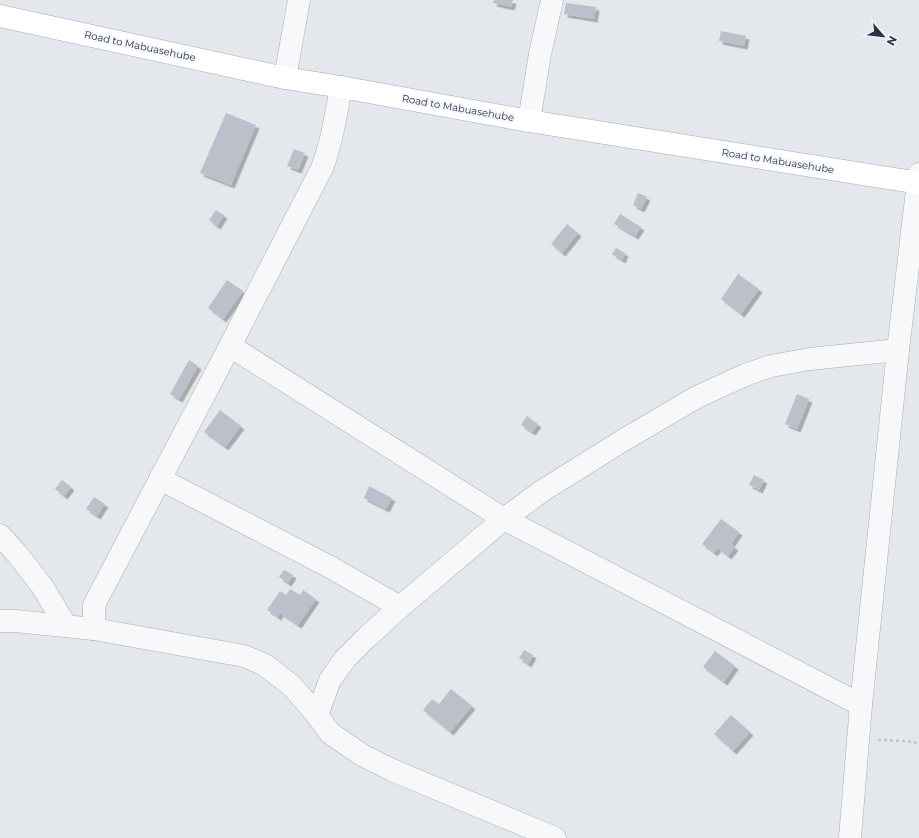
<svg xmlns="http://www.w3.org/2000/svg" width="919" height="838" font-family="Montserrat,sans-serif">
  <style>
    .building { fill: #bbc0ca; filter: url(#shadow) }
    .lines { fill: none; stroke-linecap: round; stroke-linejoin: round }
    .minor-casing { stroke: #a9aeb7; stroke-width: 23 }
    .major-casing { stroke: #a3abb8; stroke-width: 23 }
    .path { stroke: #c2c5cb; stroke-width: 2.5; stroke-dasharray: 3 3; stroke-linecap: butt }
    .minor { stroke: #f7f8fa; stroke-width: 22 }
    .major { stroke: #fff; stroke-width: 22 }
    .labels { text-anchor: middle; dominant-baseline: central; stroke-width: 4; stroke-linejoin: round; paint-order: stroke }
    .street-label { font-size: 10px; fill: #2b3445; stroke: #f4f6f9 }
  </style>
  <defs>
    <filter id="shadow"><feDropShadow dx="3.5" dy="3.5" stdDeviation="0" flood-color="#0004"/></filter>
  </defs>
  <rect width="100%" height="100%" fill="#e4e7ec"/>
  <g class="building">
    <polygon points="494,0 513,0 511,7 493,3"/>
    <polygon points="566,3 596,7 594,19 564,14"/>
    <polygon points="721,31 746,36 744,46 719,41"/>
    <polygon points="226,113 256,125 231,185 200,173"/>
    <polygon points="294,149 305,153 298,170 287,166"/>
    <polygon points="638,193 647,197 641,209 633,205"/>
    <polygon points="216,210 224,215 217,226 209,220"/>
    <polygon points="620,214 641,227 635,236 614,224"/>
    <polygon points="567,224 578,233 562,253 551,244"/>
    <polygon points="616,248 625,253 622,260 612,254"/>
    <polygon points="738,274 759,289 741,314 721,299"/>
    <polygon points="227,280 243,291 223,319 208,308"/>
    <polygon points="189,360 198,366 179,399 170,394"/>
    <polygon points="797,394 809,399 797,429 785,424"/>
    <polygon points="220,410 241,426 225,447 204,432"/>
    <polygon points="527,416 538,424 532,432 521,425"/>
    <polygon points="754,475 764,480 759,490 749,485"/>
    <polygon points="62,480 71,487 64,496 55,489"/>
    <polygon points="369,486 392,498 386,509 364,498"/>
    <polygon points="94,497 105,504 97,516 86,509"/>
    <polygon points="721,519 739,532 731,544 735,547 728,556 718,548 714,553 702,544"/>
    <polygon points="284,570 293,575 288,583 279,577"/>
    <polygon points="290,589 300,595 303,590 316,599 298,625 280,613 278,617 267,610 280,591 286,595"/>
    <polygon points="524,650 533,655 528,664 519,658"/>
    <polygon points="715,651 735,666 724,682 703,667"/>
    <polygon points="451,689 472,706 450,732 423,710 432,699 439,704"/>
    <polygon points="731,715 750,732 733,751 714,734"/>
  </g>
  <g class="lines">
    <g class="minor-casing">
      <g id="minor">
        <polyline points="285,78 299,0"/>
        <polyline points="529,121 540,54 552,0"/>
        <polyline points="230,346 504,519 861,705"/>
        <polyline points="160,479 330,567 400,607"/>
        <polyline points="0,535 18,555 42,586 66,626"/>
        <polyline points="0,621 15,621 94,629 244,656 265,665 292,686 317,715 330,733 362,755 392,770 555,838"/>
        <path d="M94 629V605L230 346 322 168C332 142 336 114 341 87"/>
        <polyline points="317,715 330,680 345,659 366,638 400,607 504,519 542,491 622,441 697,397 745,375 771,366 810,359 898,350"/>
        <polyline points="850,838 861,705 898,350 919,174"/>
      </g>
    </g>
    <g class="major-casing">
      <polyline id="major" points="0,16 285,78 341,87 529,121 919,183"/>
    </g>
    <polyline class="path" points="878,740 904,741 919,743"/>
    <use href="#minor" class="minor"/>
    <use href="#major" class="major"/>
  </g>
  <g class="labels">
    <g class="street-label">
      <text transform="translate(140 46) rotate(12)">Road to Mabuasehube</text>
      <text transform="translate(458 108) rotate(10)">Road to Mabuasehube</text>
      <text transform="translate(778 161) rotate(9)">Road to Mabuasehube</text>
    </g>
  </g>
  <g transform="translate(883 36) rotate(118)" stroke="#f4f6f9" stroke-width="3" paint-order="stroke">
  <path d="M0-3L7 15L0 10L-7 15Z" fill="#2b3445"/>
  <text y="-6" font-size="11" font-weight="bold" text-anchor="middle" fill="#2b3445">N</text>
  </g>
</svg>
